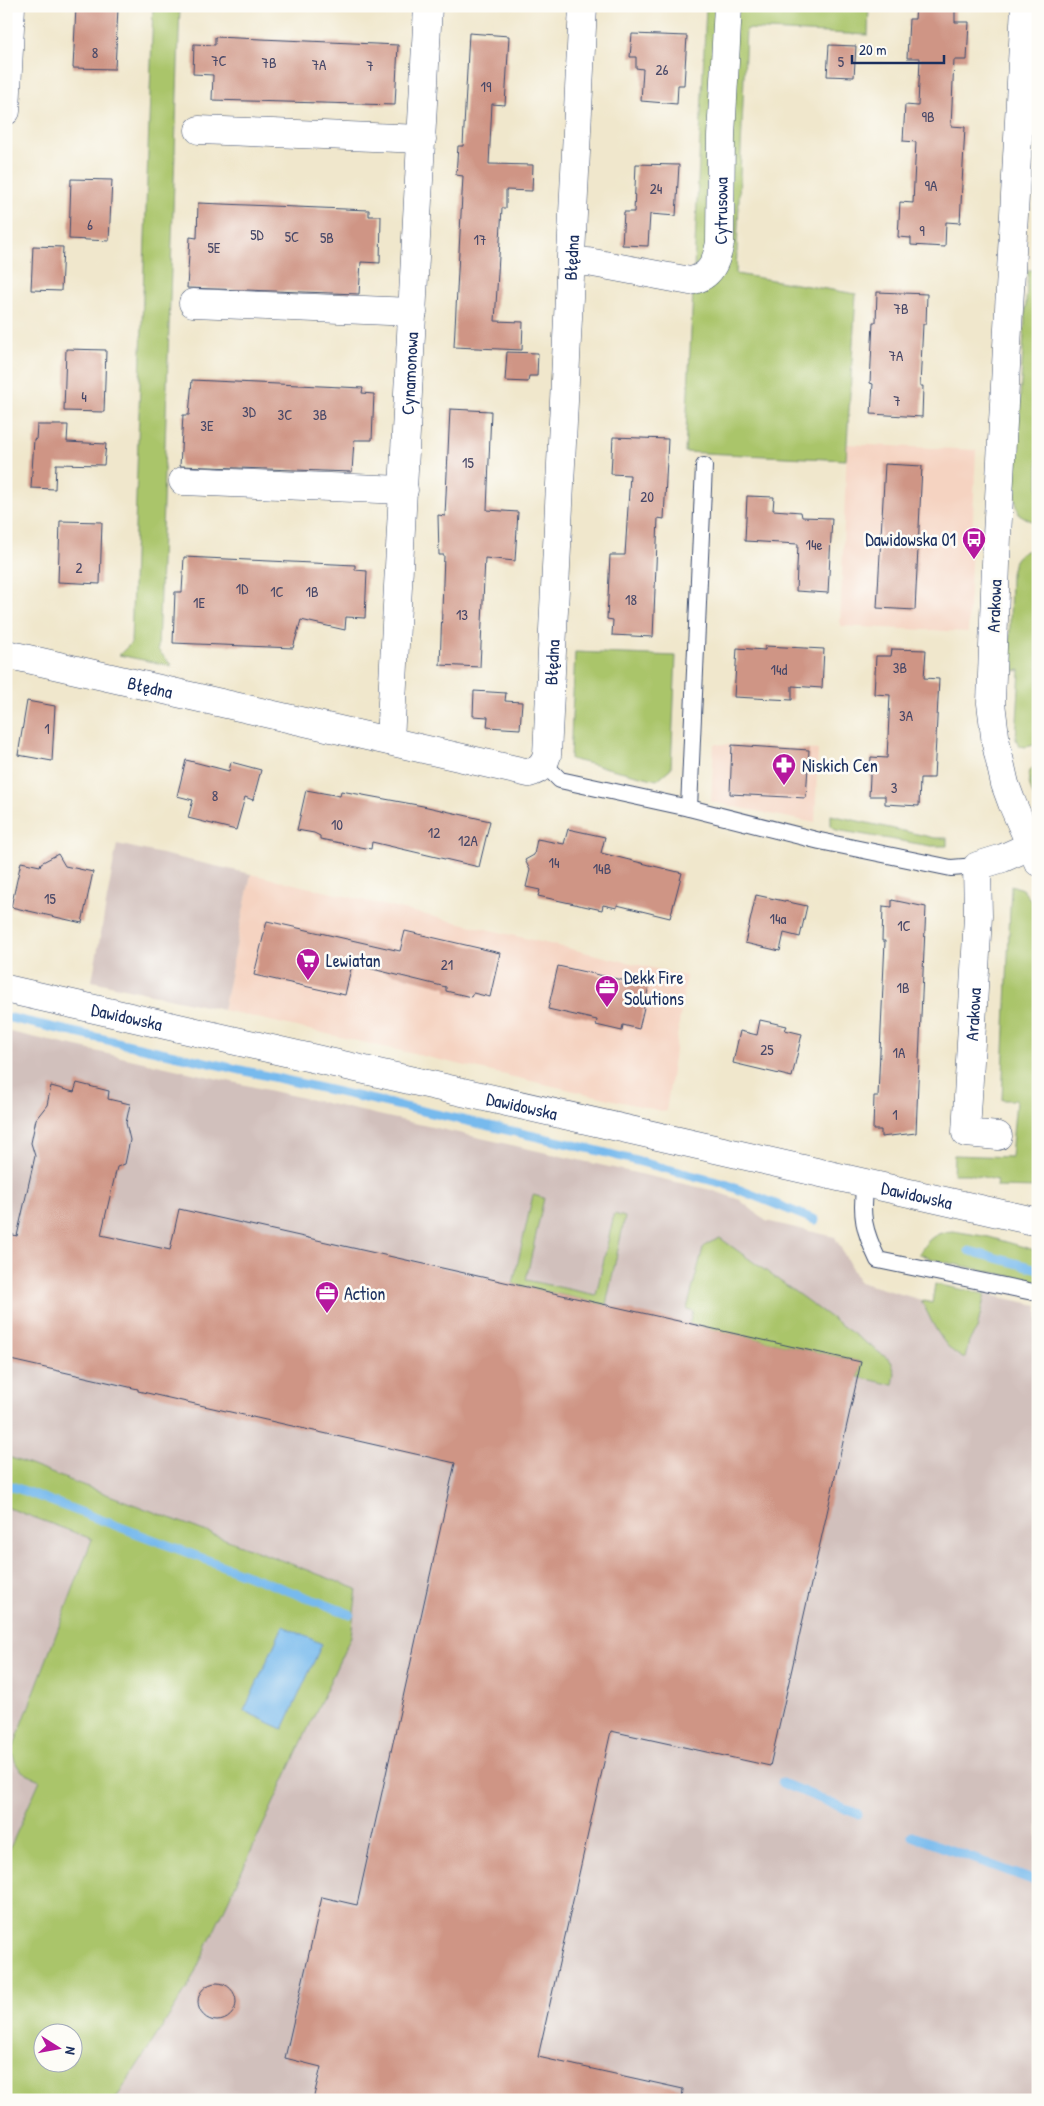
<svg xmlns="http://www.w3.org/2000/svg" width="1044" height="2106" font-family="'Patrick Hand',sans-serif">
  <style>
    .built { fill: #f5d3c1 }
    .industrial { fill: #d1c0bc }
    .green { fill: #aac56b; stroke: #627a64; fill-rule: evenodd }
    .water { fill: #77baed; stroke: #4974a6 }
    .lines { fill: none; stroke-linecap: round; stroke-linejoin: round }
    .stream { stroke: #77baed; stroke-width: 9 }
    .building { fill: #cf9585 }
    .lane-casing { stroke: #3b4b6e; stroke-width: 18 }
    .street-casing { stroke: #3b4b6e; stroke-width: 29 }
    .lane { stroke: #fff; stroke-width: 16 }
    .street { stroke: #fff; stroke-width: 28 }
    .labels { text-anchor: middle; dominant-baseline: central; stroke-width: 5; stroke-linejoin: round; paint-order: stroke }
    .number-label { font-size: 15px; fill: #484868 }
    .street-label { font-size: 18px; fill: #1b2f5e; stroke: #fdfcf7 }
    .poi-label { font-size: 18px; fill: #1b2f5e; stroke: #fdfcf7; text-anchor: start }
  </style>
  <rect width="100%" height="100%" fill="#fdfcf7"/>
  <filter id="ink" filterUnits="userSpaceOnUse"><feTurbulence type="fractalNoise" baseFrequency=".02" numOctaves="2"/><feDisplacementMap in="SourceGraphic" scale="10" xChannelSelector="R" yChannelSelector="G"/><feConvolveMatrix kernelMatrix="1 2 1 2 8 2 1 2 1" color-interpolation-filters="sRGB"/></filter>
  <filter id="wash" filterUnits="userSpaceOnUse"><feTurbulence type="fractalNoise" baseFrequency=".0096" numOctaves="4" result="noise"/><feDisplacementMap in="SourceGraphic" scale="20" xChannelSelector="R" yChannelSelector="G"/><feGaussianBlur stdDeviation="1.12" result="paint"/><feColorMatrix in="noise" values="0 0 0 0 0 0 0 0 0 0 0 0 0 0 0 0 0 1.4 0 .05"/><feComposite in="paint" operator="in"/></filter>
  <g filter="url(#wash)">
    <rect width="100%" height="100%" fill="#f0e7cc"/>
    <g class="built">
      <polygon points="847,444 976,450 968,632 840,626"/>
      <polygon points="714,744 818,750 815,823 711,802"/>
      <polygon points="251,874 686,976 666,1112 223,1010"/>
    </g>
    <g class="industrial">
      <polygon points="117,844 251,874 223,1010 92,981"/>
      <polygon points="6,1031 711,1190 740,1200 766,1221 835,1237 859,1282 932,1303 935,1284 1038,1305 1038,2100 115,2100 188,1987 351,1636 357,1589 6,1456"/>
      <polygon points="6,1507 92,1539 19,1731 25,1774 40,1779 6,1857"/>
    </g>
    <g class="green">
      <polygon points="153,6 180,6 158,650 172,666 119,655 131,643"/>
      <polygon points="706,6 719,6 710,250 694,268"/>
      <polygon points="734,6 869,6 868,35 746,29 736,274 856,294 846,460 685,452 693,291 705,283"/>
      <polygon points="1028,270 1038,270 1038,522 1031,521 1019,514 1014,494"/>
      <path d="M1038 547V744L1026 747 1019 746 1016 739 1020 670 1009 672 1011 574C1014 556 1020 552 1038 547Z"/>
      <polygon points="575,652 676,656 671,768 657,780 570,759"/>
      <path d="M1038 765V806C1033 795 1020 770 1038 765Z"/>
      <polygon points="831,815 935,838 947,838 947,846 931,846 836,830 831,825"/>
      <polygon points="1011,885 1022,889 1038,909 1038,1188 996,1187 997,1180 969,1174 953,1174 954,1155 1011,1157 1016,1100 1002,1100"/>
      <polygon points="533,1195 544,1198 526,1280 596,1295 614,1214 625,1217 606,1305 513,1284"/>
      <path d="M953 1231 989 1237 1038 1251V1282L935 1260 919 1254C927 1239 936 1232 953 1231Z"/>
      <polygon points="720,1238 891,1361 895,1373 893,1385 858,1377 861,1362 689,1324 693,1311 687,1309 703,1248 707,1244"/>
      <path d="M935 1284 985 1294 977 1329 969 1341 965 1359C942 1349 932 1321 921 1300L932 1303Z"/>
      <path d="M6 1456 357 1589 351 1636 188 1987 115 2100H6V1857L40 1780C23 1773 16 1770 12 1751L92 1539 6 1507ZM42 2034H72V2064H42Z"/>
    </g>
    <polygon class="water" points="283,1626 322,1644 283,1729 244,1711"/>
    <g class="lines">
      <g class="stream">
        <polyline points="1037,782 1038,785"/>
        <polyline points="6,1017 587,1148 725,1184 815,1220"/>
        <polyline points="969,1251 1038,1269"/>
        <polyline points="6,1484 350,1614"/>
        <polyline points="782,1783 858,1814"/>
        <polyline points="912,1836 1038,1882"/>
      </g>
    </g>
    <g id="blocks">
      <g class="building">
        <polygon points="916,6 955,6 955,22 969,22 967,60 954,60 951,126 965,127 960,223 946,222 945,247 911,245 911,238 898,237 900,202 913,203 916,142 903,141 905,105 918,106 920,58 907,58 909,19 915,19"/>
        <polygon points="76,7 118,8 115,69 73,68"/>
        <polygon points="469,33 509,36 505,105 492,104 489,164 533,165 532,191 506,190 506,208 502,208 495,321 523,322 522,350 454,347 463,176 456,175 458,146 463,146"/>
        <polygon points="632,34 687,36 684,85 678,85 677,104 641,101 643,69 636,68 636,57 630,57"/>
        <polygon points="215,37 398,45 395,105 212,100 213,75 193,74 194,44 215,45"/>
        <polygon points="829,45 856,46 854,77 827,76"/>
        <polygon points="636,164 679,165 676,216 650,214 648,246 622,245 624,212 634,212"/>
        <polygon points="71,179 112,180 109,241 69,239"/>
        <polygon points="198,203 369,210 369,216 381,216 380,263 361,262 359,294 187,288 190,237 197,238"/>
        <polygon points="33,246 63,247 61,291 31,290"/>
        <polygon points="877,292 927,294 926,324 923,324 920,386 923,386 922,417 871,414 873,384 870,383 873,322 876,322"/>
        <polygon points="66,349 106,350 104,412 64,411"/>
        <polygon points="507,352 538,353 537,376 529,376 528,382 505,381"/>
        <polygon points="192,380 363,388 362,393 374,394 372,440 354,440 352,472 180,466 183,415 189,415"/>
        <polygon points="450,409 491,411 487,510 518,512 515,561 485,558 480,667 440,665 444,555 439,555 438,515 445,516"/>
        <polygon points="37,425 68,425 67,442 106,444 104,465 56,464 55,489 31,488 34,439 36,440"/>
        <polygon points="613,437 668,439 664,519 658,518 653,637 612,635 613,620 607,619 610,555 625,555 630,475 611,474"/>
        <polygon points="885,464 922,466 915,610 877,608"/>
        <polygon points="747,496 774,497 773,510 801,512 802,517 832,518 828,593 796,591 798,544 745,541"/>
        <polygon points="60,521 102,522 100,584 58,582"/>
        <polygon points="184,557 355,565 355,570 367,571 365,618 346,617 345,630 301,620 293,648 173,643 175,592 182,592"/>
        <polygon points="765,646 824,649 822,688 792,686 792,700 734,697 737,648 765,650"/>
        <polygon points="892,649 926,650 924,678 939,679 934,778 920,778 919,806 885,804 885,796 869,796 871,757 887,758 890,695 874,694 876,656 891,656"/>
        <polygon points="474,691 506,693 505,701 522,702 520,729 487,727 488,717 473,716"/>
        <polygon points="27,701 55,706 52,761 18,755"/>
        <polygon points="732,745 809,750 806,798 730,794"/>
        <polygon points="186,760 229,771 231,762 261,770 253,800 245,797 236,830 188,818 193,800 177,796"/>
        <polygon points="306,790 340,796 341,791 423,806 490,821 479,867 372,842 371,849 320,839 320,836 314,833 297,830"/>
        <polygon points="568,829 605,837 601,853 682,873 670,918 617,905 617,908 603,905 602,910 538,896 540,890 526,887 530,870 525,860 534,855 537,839 564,844"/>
        <polygon points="58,854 65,866 93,872 82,923 11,907 21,862 40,866 41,863"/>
        <polygon points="756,895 807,906 800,937 784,933 780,951 745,943"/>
        <polygon points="892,900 926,907 918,1082 916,1133 881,1137 881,1130 873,1130 874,1096 878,1096 885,941 882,941 883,906 892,907"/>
        <polygon points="267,921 400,951 405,931 500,953 490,997 473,993 471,997 446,991 446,987 352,964 345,995 254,975"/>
        <polygon points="558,966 649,986 639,1029 623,1025 622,1031 596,1025 597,1020 548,1009"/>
        <polygon points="760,1020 787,1026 785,1030 802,1034 792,1077 733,1063 740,1031 757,1035"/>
        <polygon points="77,1083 109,1091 108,1099 130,1104 126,1123 130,1140 125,1164 117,1167 101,1235 170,1250 179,1209 861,1362 770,1766 611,1731 538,2057 683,2089 682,2100 313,2100 321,2067 285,2058 322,1897 357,1905 455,1463 138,1391 138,1389 6,1359 6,1233 17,1236 35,1156 31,1143 36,1119 47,1105 51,1086 74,1092"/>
        <circle cx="217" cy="2002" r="19"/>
      </g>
    </g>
  </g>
  <g filter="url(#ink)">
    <use href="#blocks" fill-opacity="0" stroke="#3b4b6e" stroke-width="1"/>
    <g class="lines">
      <g class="lane-casing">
        <g id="lane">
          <polyline points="544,764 560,780 689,808 820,841 951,868 977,866"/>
          <polyline points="689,808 704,466"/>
          <path d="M865 1183C860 1215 864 1231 878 1260L1038 1293"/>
        </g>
      </g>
      <g class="street-casing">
        <g id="street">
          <polyline points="1025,6 997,536 991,703 996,744 1005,784 1012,803 1038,862"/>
          <polyline points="6,111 11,6"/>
          <polyline points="199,130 422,139"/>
          <path id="s1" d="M572 262H588L690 281C711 277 716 262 720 243L721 136 728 6"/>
          <polyline points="193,303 413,312"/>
          <polyline points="183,481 404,490"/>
          <path id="s2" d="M6 654 529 773C540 770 544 765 547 755L583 6"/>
          <path id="s3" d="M390 741 428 6"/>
          <path id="s4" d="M6 989 1038 1222"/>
          <path id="s5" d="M998 1136 966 1133 978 916 977 866 1003 858 1030 846"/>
        </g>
      </g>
      <use href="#lane" class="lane"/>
      <use href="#street" class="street"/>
    </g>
  </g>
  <defs>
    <g id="bus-pin" transform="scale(1.25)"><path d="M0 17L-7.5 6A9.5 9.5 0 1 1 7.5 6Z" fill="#b5179e" stroke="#fdfcf7"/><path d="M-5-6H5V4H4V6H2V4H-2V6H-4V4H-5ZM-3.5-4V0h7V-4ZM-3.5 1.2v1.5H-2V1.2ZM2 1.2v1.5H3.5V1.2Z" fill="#fff"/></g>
    <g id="pharmacy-pin" transform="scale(1.25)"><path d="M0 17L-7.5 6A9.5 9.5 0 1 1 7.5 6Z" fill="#b5179e" stroke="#fdfcf7"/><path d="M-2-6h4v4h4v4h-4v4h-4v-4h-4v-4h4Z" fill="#fff"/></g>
    <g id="supermarket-pin" transform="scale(1.25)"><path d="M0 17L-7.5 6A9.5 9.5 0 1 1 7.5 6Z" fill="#b5179e" stroke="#fdfcf7"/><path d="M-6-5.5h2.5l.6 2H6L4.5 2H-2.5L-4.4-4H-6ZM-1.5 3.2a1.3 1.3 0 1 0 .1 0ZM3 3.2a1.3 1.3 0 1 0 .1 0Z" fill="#fff"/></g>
    <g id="office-pin" transform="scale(1.25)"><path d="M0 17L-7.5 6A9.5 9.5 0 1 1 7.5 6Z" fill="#b5179e" stroke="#fdfcf7"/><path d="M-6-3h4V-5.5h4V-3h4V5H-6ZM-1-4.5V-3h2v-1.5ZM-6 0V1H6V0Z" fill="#fff"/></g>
  </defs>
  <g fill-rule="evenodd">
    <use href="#bus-pin" x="974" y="539"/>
    <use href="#pharmacy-pin" x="784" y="765"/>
    <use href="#supermarket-pin" x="308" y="960"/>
    <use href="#office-pin" x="607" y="987"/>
    <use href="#office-pin" x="327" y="1293"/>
  </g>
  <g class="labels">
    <g class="number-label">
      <text x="95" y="52">8</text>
      <text x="219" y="60">7C</text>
      <text x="841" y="61">5</text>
      <text x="269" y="62">7B</text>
      <text x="319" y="64">7A</text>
      <text x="370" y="65">7</text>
      <text x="662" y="69">26</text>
      <text x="486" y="86">19</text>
      <text x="928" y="116">9B</text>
      <text x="931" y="185">9A</text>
      <text x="656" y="188">24</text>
      <text x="90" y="224">6</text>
      <text x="922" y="230">9</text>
      <text x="257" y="234">5D</text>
      <text x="292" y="236">5C</text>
      <text x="327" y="237">5B</text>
      <text x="480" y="239">17</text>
      <text x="214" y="247">5E</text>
      <text x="901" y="308">7B</text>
      <text x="896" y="355">7A</text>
      <text x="84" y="396">4</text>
      <text x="897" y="400">7</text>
      <text x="249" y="411">3D</text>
      <text x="285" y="414">3C</text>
      <text x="320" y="414">3B</text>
      <text x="207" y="425">3E</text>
      <text x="468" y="462">15</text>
      <text x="647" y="496">20</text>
      <text x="814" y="544">14e</text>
      <text x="79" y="567">2</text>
      <text x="242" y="588">1D</text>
      <text x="277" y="591">1C</text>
      <text x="312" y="591">1B</text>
      <text x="631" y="599">18</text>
      <text x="199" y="602">1E</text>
      <text x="462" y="614">13</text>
      <text x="900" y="667">3B</text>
      <text x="779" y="669">14d</text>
      <text x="906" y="715">3A</text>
      <text x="47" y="728">1</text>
      <text x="894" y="787">3</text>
      <text x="215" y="795">8</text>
      <text x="337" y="824">10</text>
      <text x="434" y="832">12</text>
      <text x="468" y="840">12A</text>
      <text x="554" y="862">14</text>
      <text x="602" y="868">14B</text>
      <text x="50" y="898">15</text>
      <text x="778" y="918">14a</text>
      <text x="904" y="925">1C</text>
      <text x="447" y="964">21</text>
      <text x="903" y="987">1B</text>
      <text x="767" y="1049">25</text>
      <text x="899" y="1052">1A</text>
      <text x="895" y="1114">1</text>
    </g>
    <g class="street-label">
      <text stroke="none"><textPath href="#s1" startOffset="204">Cytrusowa</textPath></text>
      <text stroke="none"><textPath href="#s2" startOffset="1061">Błędna</textPath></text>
      <text stroke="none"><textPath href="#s3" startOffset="368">Cynamonowa</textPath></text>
      <text transform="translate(994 606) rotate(-88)">Arakowa</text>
      <text stroke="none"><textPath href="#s2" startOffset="656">Błędna</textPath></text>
      <text stroke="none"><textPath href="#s2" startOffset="148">Błędna</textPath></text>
      <text stroke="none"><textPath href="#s5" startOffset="151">Arakowa</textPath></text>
      <text stroke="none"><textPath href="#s4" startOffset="124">Dawidowska</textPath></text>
      <text stroke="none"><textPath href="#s4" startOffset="529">Dawidowska</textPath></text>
      <text stroke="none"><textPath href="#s4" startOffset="934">Dawidowska</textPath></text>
    </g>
    <g class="poi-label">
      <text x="956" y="539" text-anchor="end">Dawidowska 01</text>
      <text x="802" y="765">Niskich Cen</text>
      <text x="326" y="960">Lewiatan</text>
      <text x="624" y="977">Dekk Fire<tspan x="624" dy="21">Solutions</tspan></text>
      <text x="344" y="1293">Action</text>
    </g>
  </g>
  <rect width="1044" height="2106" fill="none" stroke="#fdfcf7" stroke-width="25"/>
  <g transform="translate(58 2048) rotate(101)"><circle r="24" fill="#fdfcf7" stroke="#a3aaba"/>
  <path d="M0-4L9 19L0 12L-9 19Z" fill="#b5179e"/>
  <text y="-8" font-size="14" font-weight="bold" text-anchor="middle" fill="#1b2f5e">N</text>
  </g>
  <path d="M852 55v8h92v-8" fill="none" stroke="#1b2f5e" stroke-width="2.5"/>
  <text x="859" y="55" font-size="15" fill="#1b2f5e" stroke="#fdfcf7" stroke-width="4" paint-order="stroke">20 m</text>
</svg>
